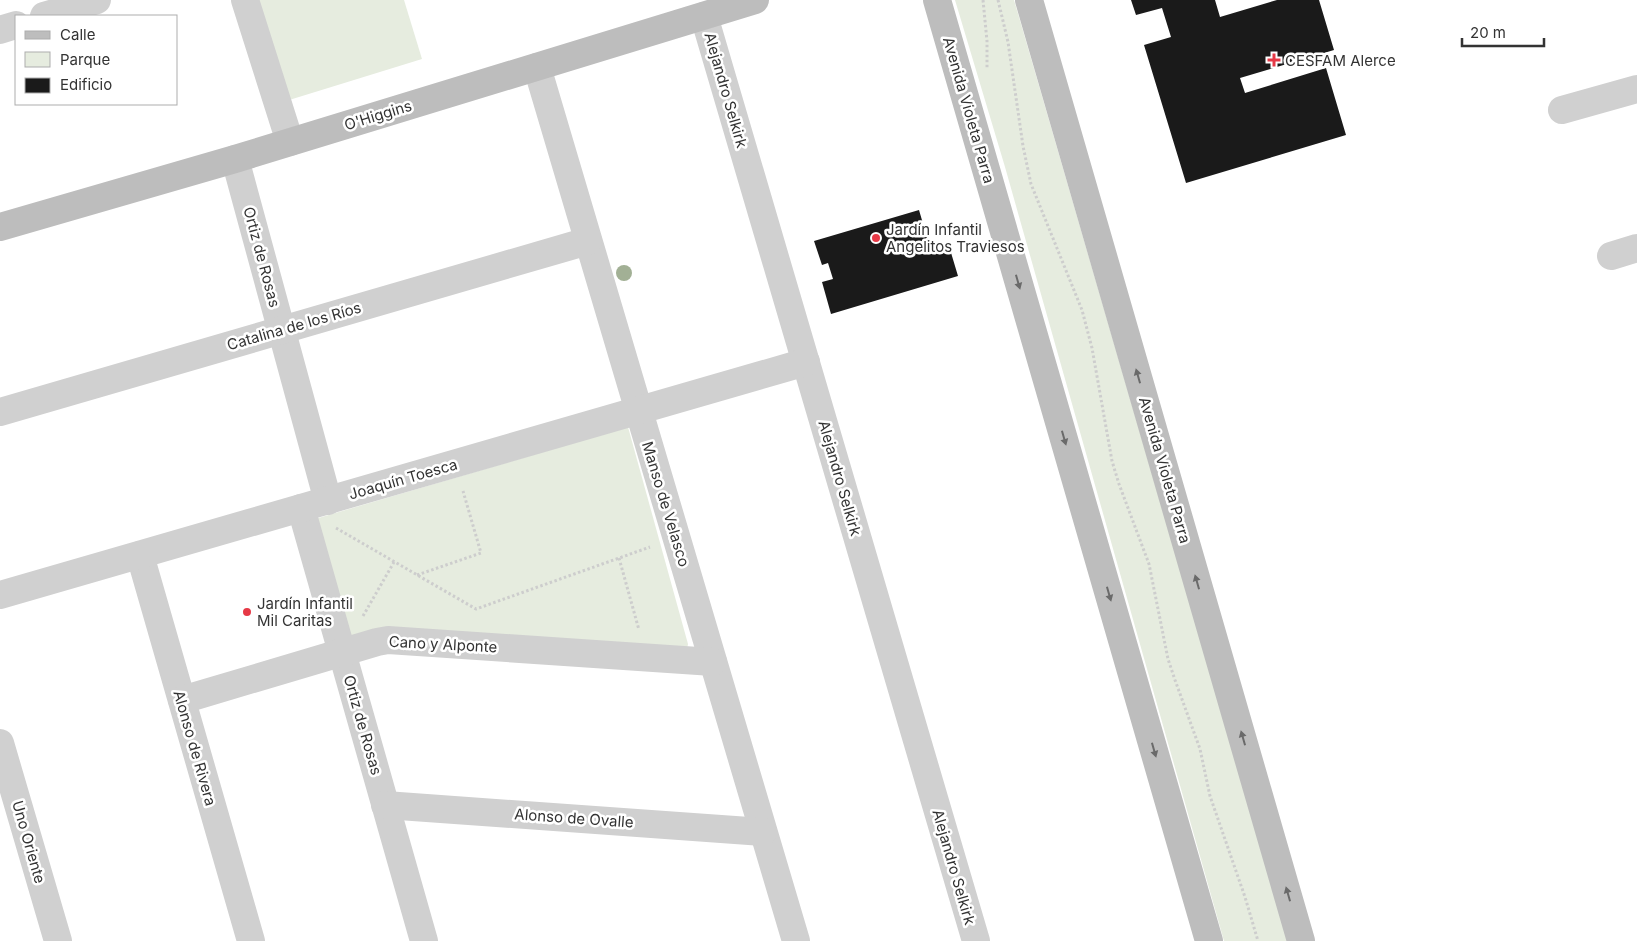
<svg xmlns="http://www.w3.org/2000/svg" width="1637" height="941" font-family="Inter,sans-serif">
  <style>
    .green { fill: #e6ecdf }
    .building { fill: #1a1a1a }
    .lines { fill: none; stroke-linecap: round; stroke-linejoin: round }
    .path { stroke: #cdcdcd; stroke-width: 3; stroke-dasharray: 2.5 2.5; stroke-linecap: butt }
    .street { stroke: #d0d0d0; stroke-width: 28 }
    .secondary { stroke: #bdbdbd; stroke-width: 28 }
    .tree { fill: #a2b095 }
    .oneway { fill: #6a6a6a }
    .poi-dot { fill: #e63946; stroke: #fff; stroke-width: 2 }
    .labels { text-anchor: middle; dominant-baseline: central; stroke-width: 5; stroke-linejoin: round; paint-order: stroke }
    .poi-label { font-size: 15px; fill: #333; stroke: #fff; text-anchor: start }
    .street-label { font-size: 15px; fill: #333; stroke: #fff }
  </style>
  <rect width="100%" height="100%" fill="#fff"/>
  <g class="green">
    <polygon points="254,0 404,0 422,59 286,101"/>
    <polygon points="955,0 1014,0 1288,941 1224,941 1005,167"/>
    <polygon points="628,427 688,644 687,649 353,642 315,519"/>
  </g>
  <g class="building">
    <polygon points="1131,0 1215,0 1220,17 1277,0 1319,0 1334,50 1240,78 1245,93 1326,68 1346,135 1186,183 1144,45 1171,37 1162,8 1136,15"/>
    <polygon points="919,210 931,251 949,246 958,276 831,314 822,282 833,279 828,263 822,265 814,241"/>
  </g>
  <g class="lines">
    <g class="path">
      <polyline points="983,0 987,41 987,69"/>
      <polyline points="998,0 1008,42 1023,146 1031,184 1082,310 1092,348 1112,461 1119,484 1149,564 1168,659 1175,680 1200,749 1210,796 1245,897 1258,941"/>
      <polyline points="336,528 476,609 650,547"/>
      <polyline points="619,558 639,630"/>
      <polyline points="417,575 481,553 463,491"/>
      <polyline points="363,616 394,562"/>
    </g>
    <g class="street">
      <polyline points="245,0 290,142"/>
      <polyline points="44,16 97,0"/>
      <polyline points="704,16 976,941"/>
      <polyline points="0,30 16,25"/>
      <polyline points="537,67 796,941"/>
      <polyline points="1562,110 1637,89"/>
      <polyline points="235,159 328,501"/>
      <polyline points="1611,256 1637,248"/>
      <polyline points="0,412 588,241"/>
      <polyline points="301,508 424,941"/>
      <polyline points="140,555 251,941"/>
      <polyline points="0,595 806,362"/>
      <polyline points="182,700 377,642 388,640 713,662"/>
      <polyline points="0,743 58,941"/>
      <polyline points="385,805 763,832"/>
    </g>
    <g class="secondary">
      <polyline points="937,0 1209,941"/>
      <polyline points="1029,0 1301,941"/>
      <polyline points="0,227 235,159 755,0"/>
    </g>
  </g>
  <circle class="tree" cx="624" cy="273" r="8"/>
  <defs><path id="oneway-solid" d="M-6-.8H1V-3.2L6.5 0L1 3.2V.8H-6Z" transform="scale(1.25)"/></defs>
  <g class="oneway">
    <use href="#oneway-solid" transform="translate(1018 282) rotate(74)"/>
    <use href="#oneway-solid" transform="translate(1138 376) rotate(-106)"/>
    <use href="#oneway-solid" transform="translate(1064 438) rotate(74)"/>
    <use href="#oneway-solid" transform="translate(1197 582) rotate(-106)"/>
    <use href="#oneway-solid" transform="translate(1109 594) rotate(74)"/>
    <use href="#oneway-solid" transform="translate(1243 738) rotate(-106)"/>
    <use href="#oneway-solid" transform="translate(1154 750) rotate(74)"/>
    <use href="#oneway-solid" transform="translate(1288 894) rotate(-106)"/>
  </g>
  <g class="poi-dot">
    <path d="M1271.5 52.5h5v5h5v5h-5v5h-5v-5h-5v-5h5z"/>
    <circle cx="876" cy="238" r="5"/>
    <circle cx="247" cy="612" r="5"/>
  </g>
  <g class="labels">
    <g class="poi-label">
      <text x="1285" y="60">CESFAM Alerce</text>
      <text x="886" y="229">Jardín Infantil<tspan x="886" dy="17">Angelitos Traviesos</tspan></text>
      <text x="257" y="603">Jardín Infantil<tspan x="257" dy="17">Mil Caritas</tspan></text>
    </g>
    <g class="street-label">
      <text transform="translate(726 90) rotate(74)">Alejandro Selkirk</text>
      <text transform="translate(969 110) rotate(74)">Avenida Violeta Parra</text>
      <text transform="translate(378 115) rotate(-17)">O'Higgins</text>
      <text transform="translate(262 257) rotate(75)">Ortiz de Rosas</text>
      <text transform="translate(294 326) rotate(-16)">Catalina de los Ríos</text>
      <text transform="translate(1165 470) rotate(74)">Avenida Violeta Parra</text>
      <text transform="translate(840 478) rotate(74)">Alejandro Selkirk</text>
      <text transform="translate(403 479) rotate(-16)">Joaquín Toesca</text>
      <text transform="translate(666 504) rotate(73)">Manso de Velasco</text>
      <text transform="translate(443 644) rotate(3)">Cano y Alponte</text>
      <text transform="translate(363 725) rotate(74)">Ortiz de Rosas</text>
      <text transform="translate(195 748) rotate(74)">Alonso de Rivera</text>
      <text transform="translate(574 818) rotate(4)">Alonso de Ovalle</text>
      <text transform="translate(29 842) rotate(74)">Uno Oriente</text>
      <text transform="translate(954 867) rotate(74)">Alejandro Selkirk</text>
    </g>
  </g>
  <rect x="15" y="15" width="162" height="90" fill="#ffffff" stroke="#adadad"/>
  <rect x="25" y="31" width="25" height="8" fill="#bdbdbd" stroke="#adadad"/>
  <text x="60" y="40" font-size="15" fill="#333333">Calle</text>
  <rect x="25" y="52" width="25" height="15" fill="#e6ecdf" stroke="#adadad"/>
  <text x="60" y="65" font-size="15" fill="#333333">Parque</text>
  <rect x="25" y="78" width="25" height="15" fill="#1a1a1a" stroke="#adadad"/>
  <text x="60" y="90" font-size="15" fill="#333333">Edificio</text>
  <path d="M1462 38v8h82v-8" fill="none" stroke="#333333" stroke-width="2.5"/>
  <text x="1470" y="38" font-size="15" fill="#333333" stroke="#ffffff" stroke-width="4" paint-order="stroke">20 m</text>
</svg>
